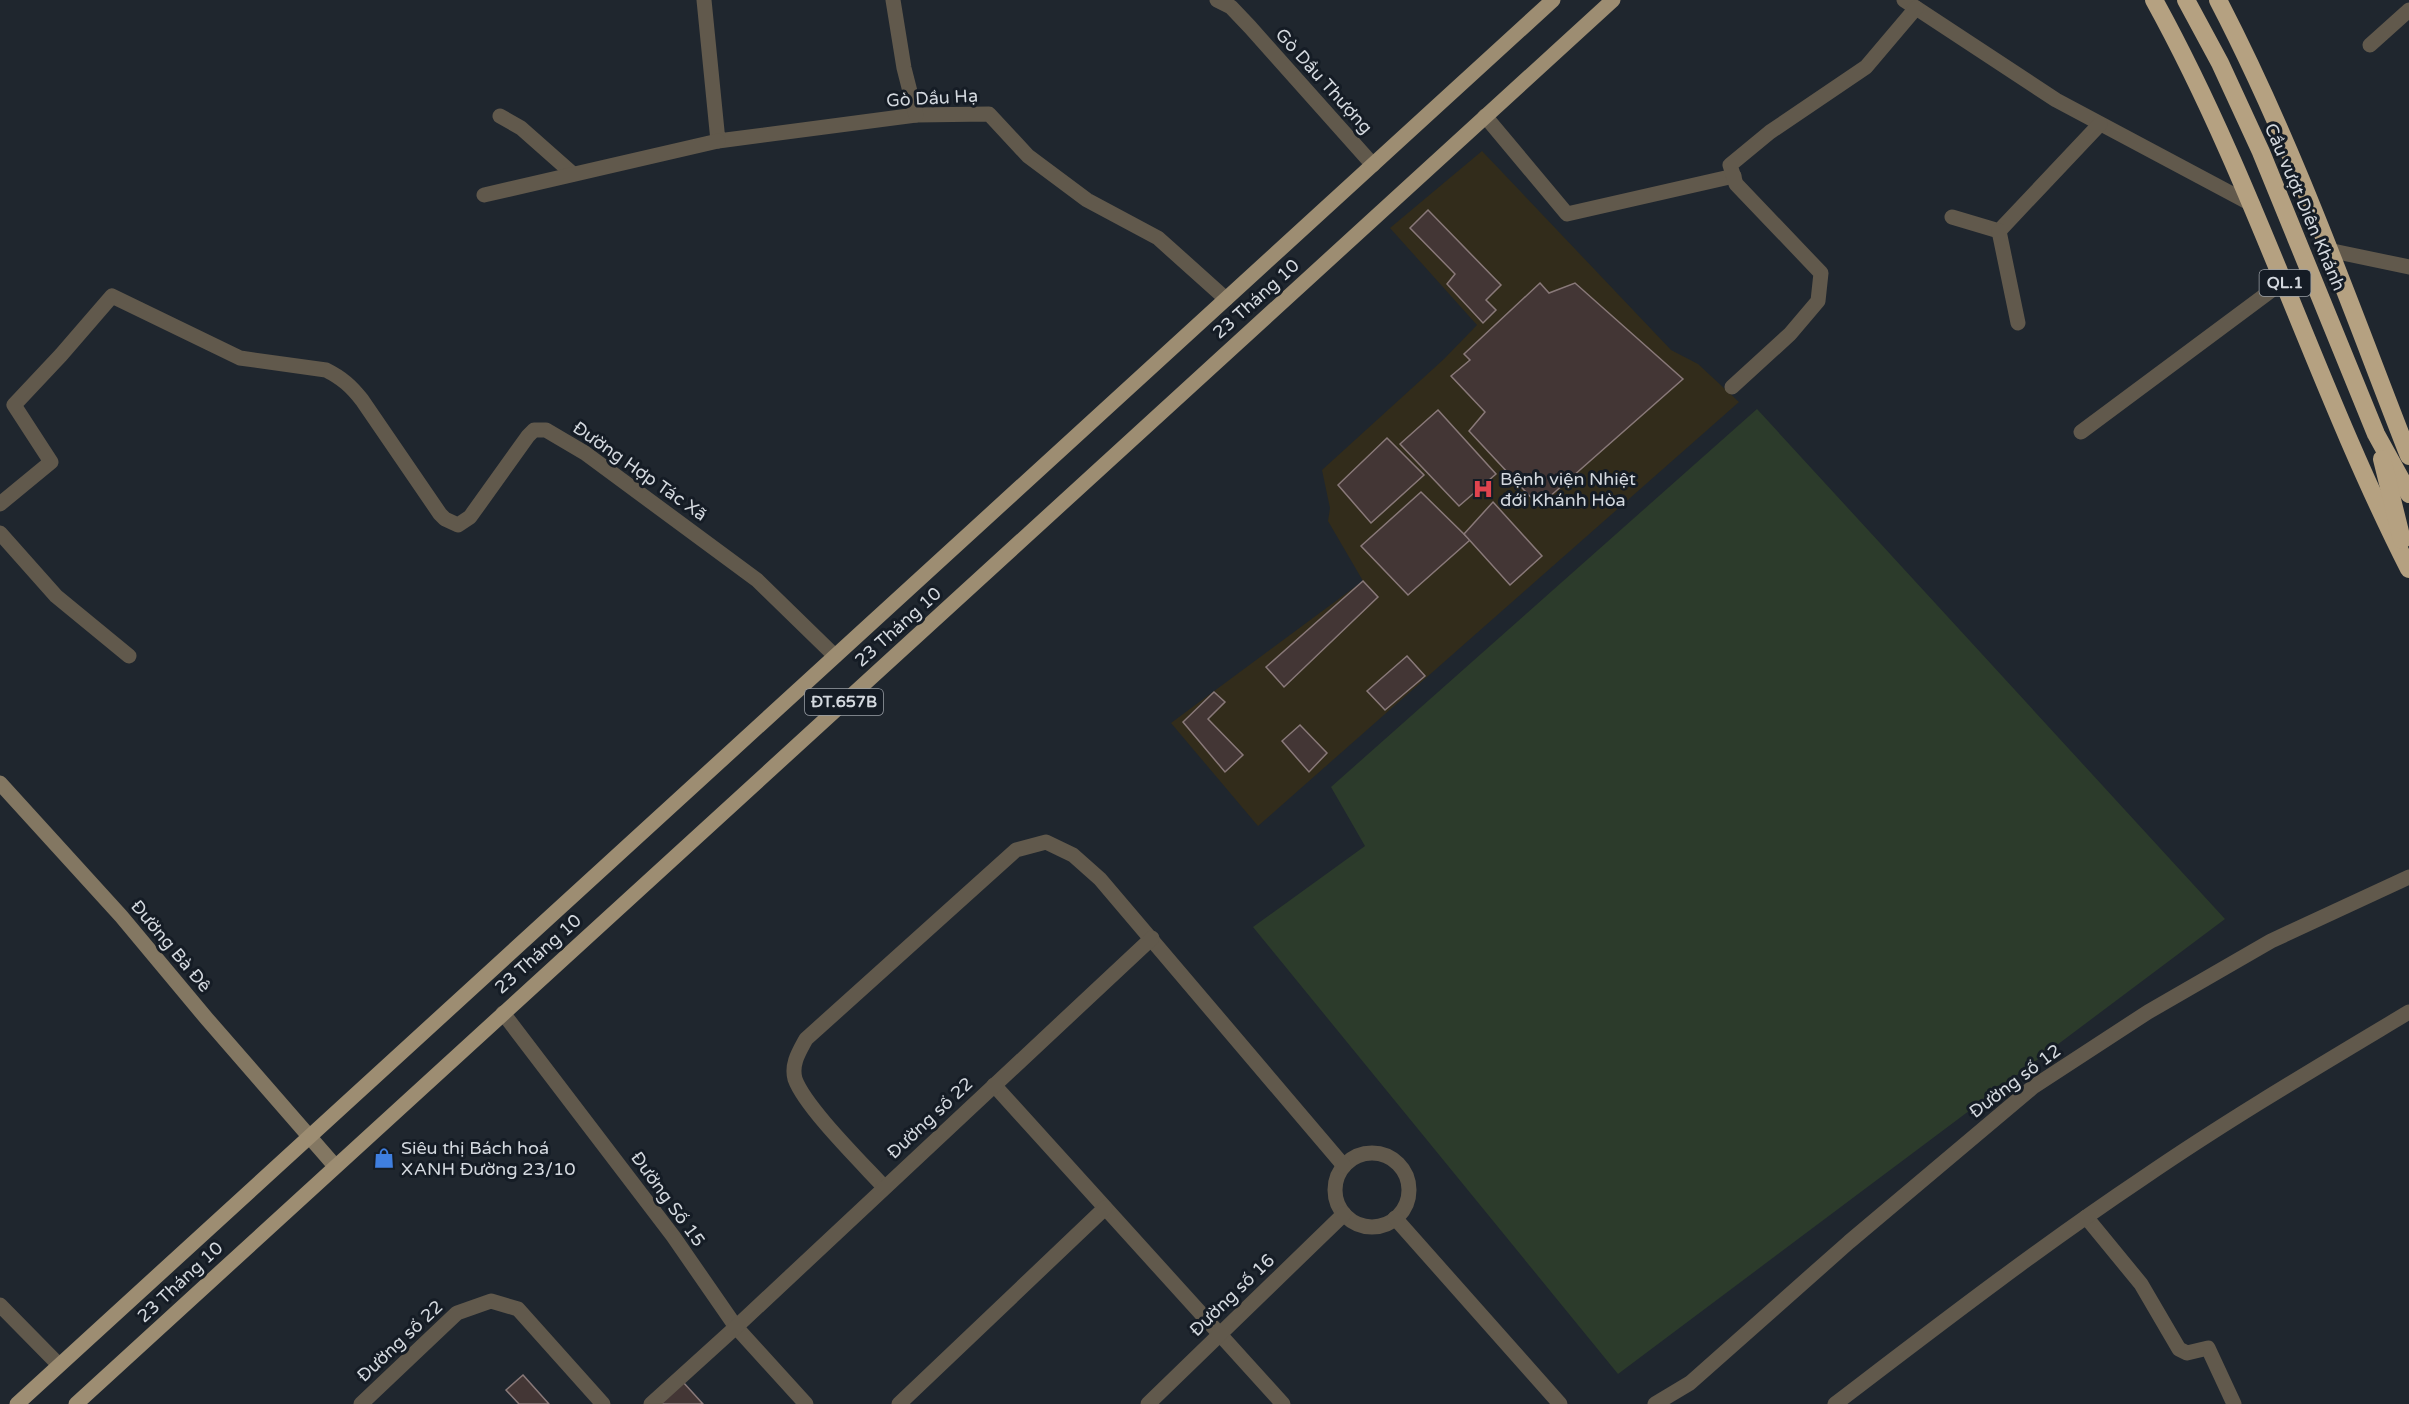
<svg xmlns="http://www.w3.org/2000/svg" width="2409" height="1404" font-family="'Varela Round',sans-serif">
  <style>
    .medical { fill: #322c1b }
    .green { fill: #2c3b2b }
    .building { fill: #433635; stroke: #897979; stroke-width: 1.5 }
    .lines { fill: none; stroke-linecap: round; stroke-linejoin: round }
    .street { stroke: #61594c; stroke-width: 15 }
    .secondary { stroke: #837762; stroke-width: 15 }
    .primary { stroke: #9d8d72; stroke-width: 15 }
    .highway { stroke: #b5a181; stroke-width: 18 }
    .labels { text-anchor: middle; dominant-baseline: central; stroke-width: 6; stroke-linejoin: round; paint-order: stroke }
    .shield { fill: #151c25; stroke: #9ba0a7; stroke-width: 1.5 }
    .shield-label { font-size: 16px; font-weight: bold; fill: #d4d9df }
    .street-label { font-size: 18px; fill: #d4d9df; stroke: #151c25 }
    .poi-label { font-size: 18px; fill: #d4d9df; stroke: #151c25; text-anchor: start }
  </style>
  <rect width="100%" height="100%" fill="#1f262e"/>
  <polygon class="medical" points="1482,151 1671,350 1698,364 1739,402 1258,826 1171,723 1363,581 1328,521 1330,508 1322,470 1444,359 1477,325 1390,228"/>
  <polygon class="green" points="1757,409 2225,919 1618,1374 1253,927 1365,846 1331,787"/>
  <g class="building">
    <polygon points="1428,210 1501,285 1486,300 1496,310 1483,323 1447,284 1455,274 1410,228"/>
    <polygon points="1540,283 1549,293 1575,283 1683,379 1539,506 1469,431 1485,412 1451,376 1470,360 1464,354"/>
    <polygon points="1438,410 1496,474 1459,506 1400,444"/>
    <polygon points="1387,438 1424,475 1371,523 1338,485"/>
    <polygon points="1421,492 1470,540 1408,595 1361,546"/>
    <polygon points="1493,502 1542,556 1510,585 1464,534"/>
    <polygon points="1363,581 1378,597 1284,687 1266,667"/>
    <polygon points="1407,656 1425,676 1385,710 1367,691"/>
    <polygon points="1214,692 1225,702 1208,719 1243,755 1225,772 1183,722"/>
    <polygon points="1300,725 1327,753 1309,772 1282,741"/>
    <polygon points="523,1375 549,1404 519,1404 506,1390"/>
    <polygon points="683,1382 703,1404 659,1404"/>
  </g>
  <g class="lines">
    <g class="street">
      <polyline points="704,0 718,141 916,115 989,114 1028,156 1087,200 1158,238 1226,299"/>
      <polyline points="893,0 904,68 916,115"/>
      <polyline points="1217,0 1231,7 1250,27 1373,165"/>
      <polyline points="1904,0 2056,100 2253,205"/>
      <polyline points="2370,45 2409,10"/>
      <polyline points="500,116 521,128 573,174"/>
      <polyline points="1485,116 1567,214 1734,176"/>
      <polyline points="484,195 718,141"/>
      <polyline points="1952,217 1999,231 2100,124"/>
      <polyline points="1999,231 2018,323"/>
      <polyline points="2328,250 2409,267"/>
      <polyline points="1732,387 1790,334 1818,301 1821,273 1736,184 1730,165 1770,132 1866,67 1916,8"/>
      <polyline points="2081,432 2284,281"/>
      <path d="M0 504 51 462 14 405 61 355 112 296 240 358 326 370C342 378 351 386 362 400L440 514 445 519 458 525 470 517 528 436 534 430H546L585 453 757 580 835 656"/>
      <polyline points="0,533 56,596 129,656"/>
      <polyline points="503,1013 673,1236 736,1327 806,1404"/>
      <polyline points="994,1085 1283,1404"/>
      <circle cx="1372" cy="1190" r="37"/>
      <path d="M884 1187C862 1163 805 1107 795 1079 791 1064 799 1052 806 1039L1016 850 1046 842 1073 855 1100 879 1344 1166"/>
      <polyline points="2086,1217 2141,1284 2179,1349 2187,1353 2208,1348 2234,1404"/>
      <polyline points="1395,1218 1560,1404"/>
      <polyline points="0,1305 59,1365"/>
      <polyline points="361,1404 457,1313 491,1301 518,1309 603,1404"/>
      <polyline points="651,1404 736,1327 1152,938"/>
      <polyline points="899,1404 1105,1208"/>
      <polyline points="1148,1404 1344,1214"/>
      <polyline points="1655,1404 1690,1383 1849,1242 2033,1087 2148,1012 2271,941 2409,877"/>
      <path d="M1835 1404C1936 1327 2037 1249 2143 1178 2229 1119 2319 1066 2409 1012"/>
    </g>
    <polyline class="secondary" points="0,783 121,916 207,1019 335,1166"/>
    <g class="primary">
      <polyline points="17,1404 1553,0"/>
      <polyline points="76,1404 1613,0"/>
    </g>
    <g class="highway">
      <path d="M2154 0C2255 183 2315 384 2409 569"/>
      <polyline points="2186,0 2220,63 2261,152 2376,434 2409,494"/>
      <path d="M2218 0C2294 146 2349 303 2409 456"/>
      <polyline points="2382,459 2402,540"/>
    </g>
  </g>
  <defs>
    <g id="hospital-bare" transform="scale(1.62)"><path d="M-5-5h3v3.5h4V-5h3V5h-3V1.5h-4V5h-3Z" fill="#e0444e" stroke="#151c25" stroke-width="2.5" paint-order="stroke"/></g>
    <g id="shop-bare" transform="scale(1.62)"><path d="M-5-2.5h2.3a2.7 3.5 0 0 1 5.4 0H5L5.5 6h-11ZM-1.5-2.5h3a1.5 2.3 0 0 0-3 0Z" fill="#3f7fe0" stroke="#151c25" stroke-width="2.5" paint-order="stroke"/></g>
  </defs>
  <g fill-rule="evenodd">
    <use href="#hospital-bare" x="1483" y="489"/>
    <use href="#shop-bare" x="384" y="1158"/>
  </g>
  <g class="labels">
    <g class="shield">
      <rect x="2259.5" y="270" width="51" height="26" rx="4.5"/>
      <rect x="805" y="689" width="78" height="26" rx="4.5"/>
    </g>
    <g class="shield-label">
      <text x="2285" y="283">QL.1</text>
      <text x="844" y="702">ĐT.657B</text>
    </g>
    <g class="street-label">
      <text transform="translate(1324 81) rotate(48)">Gò Dầu Thượng</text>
      <text transform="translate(932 98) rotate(-3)">Gò Dầu Hạ</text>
      <text transform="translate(2305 207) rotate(67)">Cầu vượt Diên Khánh</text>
      <text transform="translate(1256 299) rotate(-42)">23 Tháng 10</text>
      <text transform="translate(640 471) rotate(35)">Đường Hợp Tác Xã</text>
      <text transform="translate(898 627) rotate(-42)">23 Tháng 10</text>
      <text transform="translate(171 946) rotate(50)">Đường Bà Đê</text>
      <text transform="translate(538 954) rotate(-42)">23 Tháng 10</text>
      <text transform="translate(2015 1081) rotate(-37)">Đường số 12</text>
      <text transform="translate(930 1118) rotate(-43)">Đường số 22</text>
      <text transform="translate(668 1199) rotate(54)">Đường Số 15</text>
      <text transform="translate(180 1282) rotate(-43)">23 Tháng 10</text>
      <text transform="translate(1232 1295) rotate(-44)">Đường số 16</text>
      <text transform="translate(400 1341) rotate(-43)">Đường số 22</text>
    </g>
    <g class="poi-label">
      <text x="1500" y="479">Bệnh viện Nhiệt<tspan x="1500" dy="21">đới Khánh Hòa</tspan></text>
      <text x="401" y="1148">Siêu thị Bách hoá<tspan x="401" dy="21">XANH Đường 23/10</tspan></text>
    </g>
  </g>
</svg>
